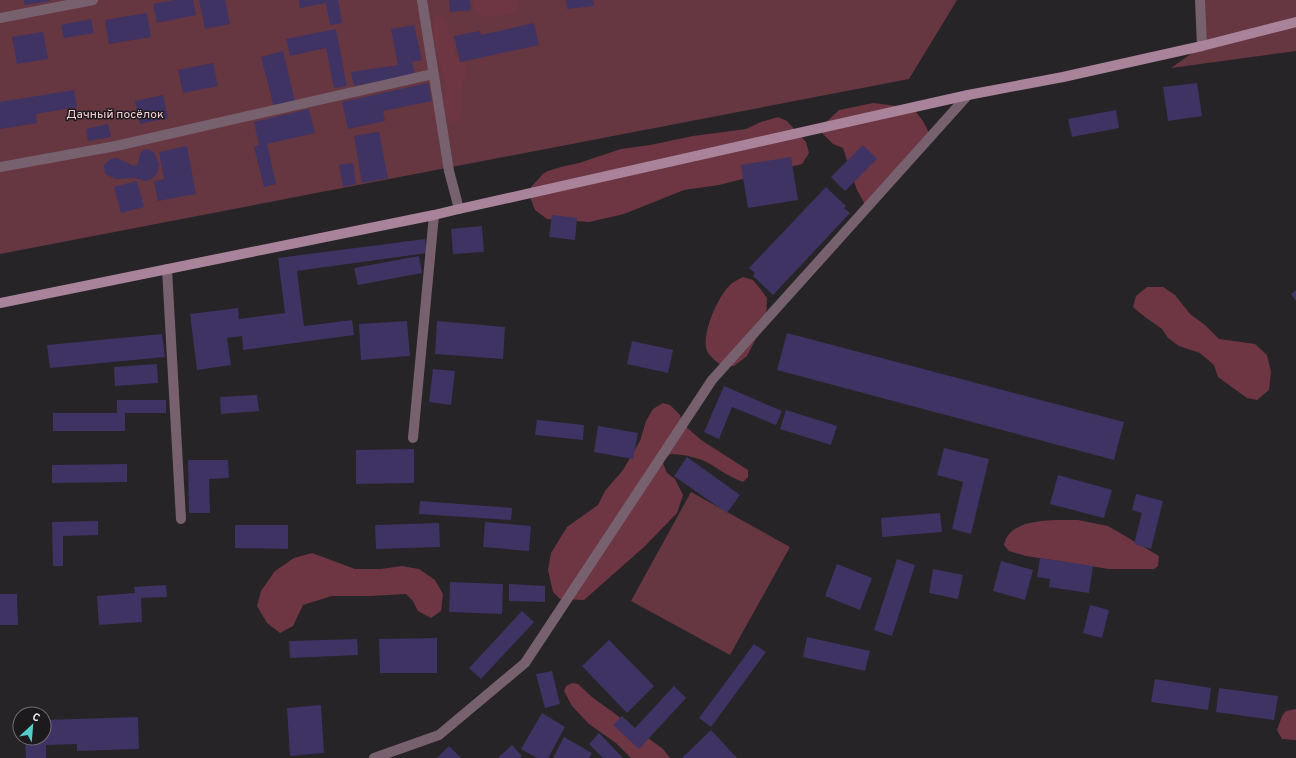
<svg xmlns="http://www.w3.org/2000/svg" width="1296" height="758" font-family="Overpass,sans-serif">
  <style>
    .green { fill: #673741 }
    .forest { fill: #6d3642 }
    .building { fill: #3e3362 }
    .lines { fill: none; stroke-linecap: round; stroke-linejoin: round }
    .service { stroke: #78616f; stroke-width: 10 }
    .tertiary { stroke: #78616f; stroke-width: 10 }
    .secondary { stroke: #a88399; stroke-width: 10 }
    .labels { text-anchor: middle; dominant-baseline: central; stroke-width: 3; stroke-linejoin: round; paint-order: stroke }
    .park-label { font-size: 12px; fill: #f6cfd5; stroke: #1d1a1e }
  </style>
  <rect width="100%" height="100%" fill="#262427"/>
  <g class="green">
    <polygon points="0,0 957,0 909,79 0,254"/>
    <polygon points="1200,0 1296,0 1296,51 1171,68 1202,46"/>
    <polygon points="691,492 790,547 730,655 631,601"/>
  </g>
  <g class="forest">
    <polygon points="475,0 516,0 518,2 517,11 506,15 485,17 476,12 473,2"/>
    <path d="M441 15C452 26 451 41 456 54 460 61 466 62 467 72 467 77 463 82 462 87 460 99 465 112 456 122H450L445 114 446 87 432 31 435 17Z"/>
    <polygon points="873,103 913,108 923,121 930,135 866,206 857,190 843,148 833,144 822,133 822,126 839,110"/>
    <polygon points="778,117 787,121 806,142 809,153 802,164 719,185 684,190 624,214 589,222 547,219 535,210 530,197 531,187 543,174 548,171 561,167 579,163 621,149 650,145 693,136 746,129 761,122"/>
    <path d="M743 277 753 280 758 286 767 298 766 319 747 356 734 366H722C717 362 712 358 708 353 699 338 718 296 730 285 733 282 739 279 743 277Z"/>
    <polygon points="1147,287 1163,287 1175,295 1190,314 1205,325 1219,339 1255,344 1267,355 1271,372 1269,390 1257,400 1247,398 1218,377 1214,365 1200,353 1179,346 1168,338 1162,329 1145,317 1133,307 1136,296"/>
    <path d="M663 403 670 405 680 415 683 424 701 440 748 470V477L743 482C728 477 716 466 702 460 691 456 681 454 671 454L665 458 663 463 667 473 675 479 683 495 677 513 644 547 584 600 560 599 553 592 548 570 551 553 567 527 598 505 605 491 623 470 640 441 646 421 653 409Z"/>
    <path d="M1057 520H1078L1108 526 1159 556 1158 566 1154 569H1109L1026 556 1009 551 1004 545C1008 522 1039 521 1057 520Z"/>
    <polygon points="312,553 355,569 381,569 402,566 419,569 435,580 443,594 441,611 431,618 418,611 413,601 406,594 370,596 332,596 303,605 293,626 280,633 267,623 257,606 261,591 275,571 294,558"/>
    <polygon points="572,683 578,684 592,697 663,749 670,758 631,758 616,743 589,724 572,706 564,691 566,686"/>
    <polygon points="1296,709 1296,740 1282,739 1277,730 1282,716 1286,711"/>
  </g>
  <g class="building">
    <polygon points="24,0 50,0 50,1 25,5"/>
    <polygon points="174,0 193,0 196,15 157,23 153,4"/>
    <polygon points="199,0 225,0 230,24 205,29"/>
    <polygon points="299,0 338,0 342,23 330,25 326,3 300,8"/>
    <polygon points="449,0 470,0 471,10 450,12"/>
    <polygon points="566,0 593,0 594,6 567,9"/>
    <polygon points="147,13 151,37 109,44 105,20"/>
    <polygon points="91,19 94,33 64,38 61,25"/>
    <polygon points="534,23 539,45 460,62 454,36 480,31 481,35"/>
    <polygon points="414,25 422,60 412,62 415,75 354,86 351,72 398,65 391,29"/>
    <polygon points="336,29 347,86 334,88 326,48 290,56 286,39"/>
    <polygon points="43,32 48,59 17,64 12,37"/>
    <polygon points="283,51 295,101 274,107 261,57"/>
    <polygon points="213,63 218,86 183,93 178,70"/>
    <polygon points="428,83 432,101 383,111 385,121 348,129 342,102"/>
    <polygon points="1197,83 1202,116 1168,121 1163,87"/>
    <polygon points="74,90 77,107 36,114 37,123 0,129 0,102"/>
    <polygon points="163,95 168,118 140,124 135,101"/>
    <polygon points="309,109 315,133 267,144 276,184 264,187 254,147 259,145 254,122"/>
    <polygon points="1116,110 1119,128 1072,137 1068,119"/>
    <polygon points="108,124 111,137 88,141 86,129"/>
    <polygon points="379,132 388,178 362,183 354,136"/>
    <polygon points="863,145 877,159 845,191 831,177"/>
    <polygon points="187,146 196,194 158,201 154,181 164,179 159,152"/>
    <polygon points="147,149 154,152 159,165 157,174 152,179 146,181 134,178 116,179 105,174 104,165 110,159 117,158 134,166 138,164 140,154 142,151"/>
    <polygon points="791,157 798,200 748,208 741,165"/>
    <polygon points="353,163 356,184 343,187 339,165"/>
    <polygon points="137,181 144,207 121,213 114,187"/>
    <polygon points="826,187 846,206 844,208 850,213 773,295 753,276 755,273 749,268"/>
    <polygon points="552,215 577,218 575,240 549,237"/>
    <polygon points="482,226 484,252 453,254 451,229"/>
    <polygon points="425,239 427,253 297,271 304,326 352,320 354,335 243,350 242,336 227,338 231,365 197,370 190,314 238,308 239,319 285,313 278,258"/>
    <polygon points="419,256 422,273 358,285 354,268"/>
    <polygon points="1296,290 1296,301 1291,294"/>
    <polygon points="407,321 410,356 361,360 359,324"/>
    <polygon points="437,321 505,327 503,359 435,354"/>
    <polygon points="787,333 1124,422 1114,460 777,370"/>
    <polygon points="162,334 165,357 50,368 47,345"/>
    <polygon points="632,341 673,350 668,373 627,364"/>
    <polygon points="157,364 158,383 115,386 114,367"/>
    <polygon points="433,369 455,371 451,405 429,402"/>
    <polygon points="724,386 782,411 776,425 732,407 719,439 704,432"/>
    <polygon points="257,395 259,411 221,414 220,397"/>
    <polygon points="117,400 166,400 166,413 125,413 125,431 53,431 53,413 117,413"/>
    <polygon points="786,410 837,426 831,445 780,429"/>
    <polygon points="537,420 584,425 583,440 535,435"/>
    <polygon points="598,426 638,433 633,459 594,452"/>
    <polygon points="944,448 989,459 971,534 952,529 963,482 937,475"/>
    <polygon points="414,449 414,483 356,484 356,450"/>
    <polygon points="687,457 740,495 727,513 674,476"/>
    <polygon points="188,460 228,460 229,478 209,479 210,513 189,513"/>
    <polygon points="127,464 127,482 52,483 52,465"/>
    <polygon points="1058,475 1112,490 1104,518 1050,504"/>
    <polygon points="1136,494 1163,501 1151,549 1134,544 1142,513 1132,510"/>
    <polygon points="420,501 512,508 511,520 419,514"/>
    <polygon points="940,513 942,532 882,537 881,518"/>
    <polygon points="98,521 98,535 63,536 63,566 53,566 52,522"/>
    <polygon points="485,522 531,526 529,551 483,547"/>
    <polygon points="439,523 440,547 376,549 375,525"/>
    <polygon points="235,525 288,525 288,549 235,548"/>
    <polygon points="1040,558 1093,566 1089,593 1049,587 1050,579 1037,577"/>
    <polygon points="897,559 915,565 892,636 874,630"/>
    <polygon points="1001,561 1033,570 1025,600 993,591"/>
    <polygon points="837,564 872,578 860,610 825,596"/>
    <polygon points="933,569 963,575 958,599 929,593"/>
    <polygon points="450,582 503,584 502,614 449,612"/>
    <polygon points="509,584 545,586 545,602 509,601"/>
    <polygon points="166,585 167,597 141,598 142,622 99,625 97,596 135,593 134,587"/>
    <polygon points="0,594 17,594 18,625 0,625"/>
    <polygon points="1090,605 1109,610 1102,638 1083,633"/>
    <polygon points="522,611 534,622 481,679 469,668"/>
    <polygon points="807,637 870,651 865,671 803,657"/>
    <polygon points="437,638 437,673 380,673 379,639"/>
    <polygon points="357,639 358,655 290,658 289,641"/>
    <polygon points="609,640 654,686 627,713 582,666"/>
    <polygon points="754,644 766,652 711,727 699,718"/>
    <polygon points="552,671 560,704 545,708 536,674"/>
    <polygon points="1155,679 1211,688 1208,710 1151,702"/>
    <polygon points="674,686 686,698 639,749 613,725 622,716 635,728"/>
    <polygon points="1219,688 1278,696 1274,720 1216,712"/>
    <polygon points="321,705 324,753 290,756 287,708"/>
    <polygon points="542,713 565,727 548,758 537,758 521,749"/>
    <polygon points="138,717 139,749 77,751 77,744 46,745 46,758 26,758 25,738 44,738 44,720"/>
    <polygon points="711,730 737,758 682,758"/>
    <polygon points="599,733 623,758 603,758 589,744"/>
    <polygon points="564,737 592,753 589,758 553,758"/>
    <polygon points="512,745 522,756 520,758 498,758"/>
    <polygon points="449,746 461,758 437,758"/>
  </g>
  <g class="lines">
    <g class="service">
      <polyline points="422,0 449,171 459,209"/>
      <polyline points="0,18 93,0"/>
      <polyline points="0,167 116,146 433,74"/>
      <polyline points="167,269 181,519"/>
      <polyline points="413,438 434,215"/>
      <polyline points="374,758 439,735 525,663 712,380 968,95"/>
    </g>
    <polyline class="tertiary" points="1200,0 1202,46"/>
    <polyline class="secondary" points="0,303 434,215 459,209 968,95 1063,77 1202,46 1296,22"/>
  </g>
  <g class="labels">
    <g class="park-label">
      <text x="115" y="115">Дачный посёлок</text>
    </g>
  </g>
  <g transform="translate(32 726) rotate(26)"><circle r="19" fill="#1d1a1e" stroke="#716e72"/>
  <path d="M0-3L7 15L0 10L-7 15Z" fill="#53cdca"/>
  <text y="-6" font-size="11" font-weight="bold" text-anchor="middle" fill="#eeedef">С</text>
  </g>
</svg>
